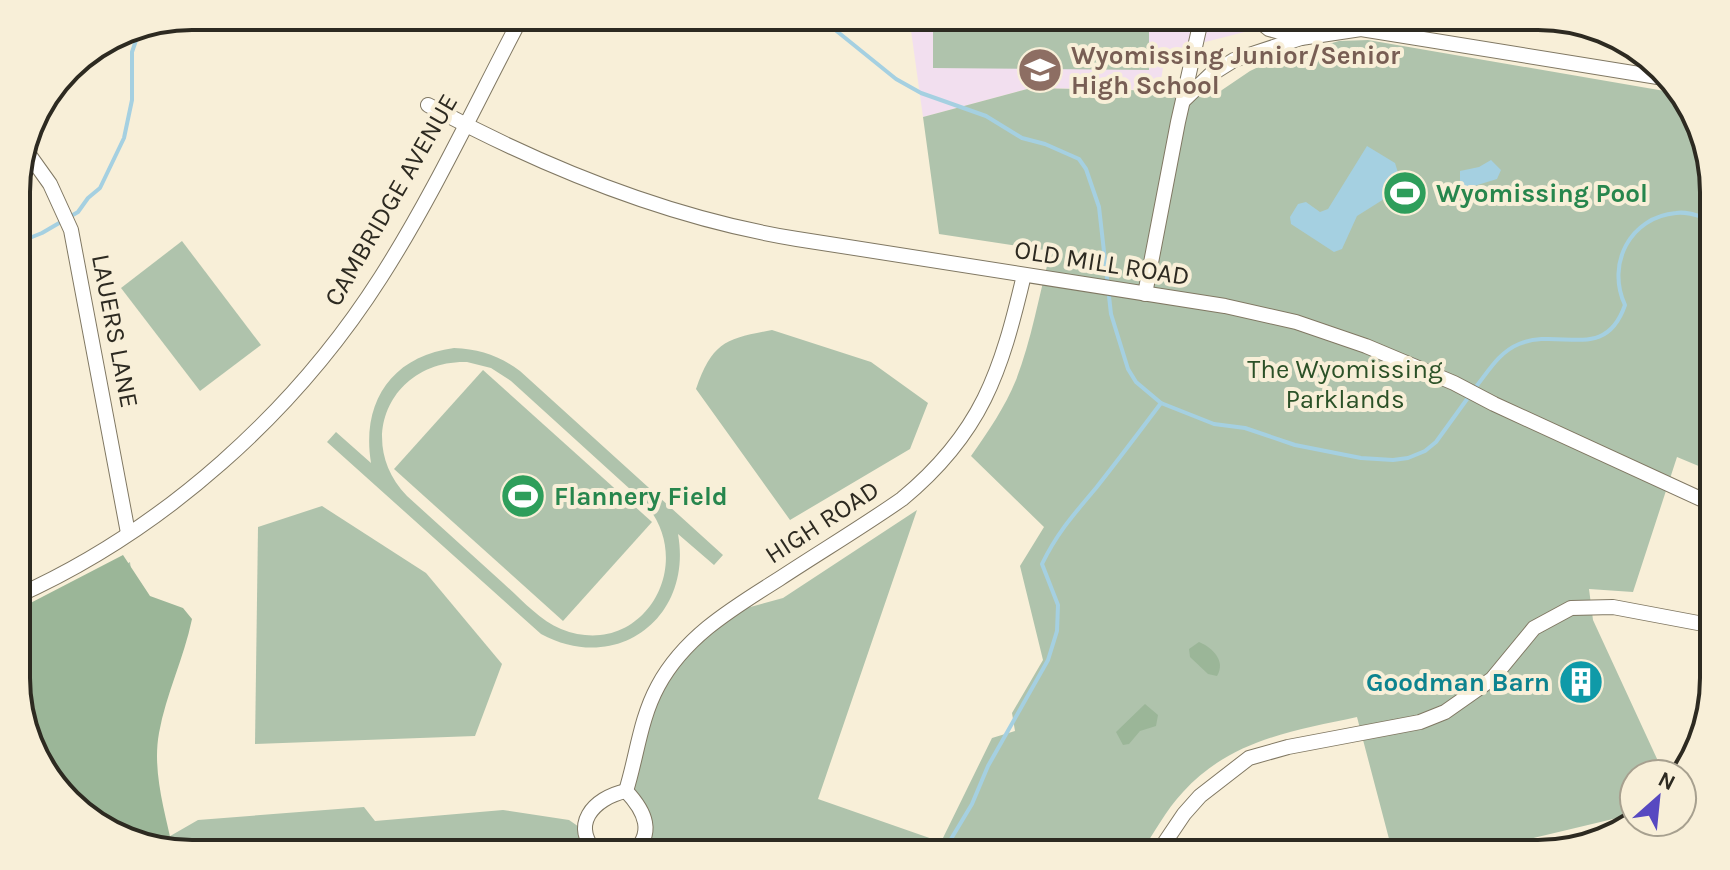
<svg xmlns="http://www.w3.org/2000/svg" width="1730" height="870" font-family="Karla,sans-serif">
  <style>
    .commercial { fill: #f2dfef }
    .green { fill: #afc3ac; fill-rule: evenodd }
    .forest { fill: #9bb698 }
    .water { fill: #a5d0e1 }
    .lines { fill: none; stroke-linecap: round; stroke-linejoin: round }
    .stream { stroke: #a5d0e1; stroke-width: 4 }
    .minor-casing { stroke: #807863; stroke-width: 16 }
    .minor { stroke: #fff; stroke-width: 14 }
    .labels { text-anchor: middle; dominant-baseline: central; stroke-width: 8; stroke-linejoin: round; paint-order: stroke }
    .education-label { font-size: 26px; font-weight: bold; fill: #785e54; stroke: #f8efd8; text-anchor: start }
    .leisure-label { font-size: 26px; font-weight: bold; fill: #27864d; stroke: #f8efd8; text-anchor: start }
    .street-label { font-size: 26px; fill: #2d2a21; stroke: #f8efd8 }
    .park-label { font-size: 26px; fill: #2b5127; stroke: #f8efd8 }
    .culture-label { font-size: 26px; font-weight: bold; fill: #0d838f; stroke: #f8efd8; text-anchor: end }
    .rim { fill: none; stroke: #2d2a21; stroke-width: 4 }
  </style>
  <rect width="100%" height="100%" fill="#f8efd8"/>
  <polygon class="commercial" points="909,16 1307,16 1166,52 1159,90 1031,88 923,117"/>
  <g class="green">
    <polygon points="933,16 1149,16 1149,70 933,68"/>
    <path d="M1368 40 1682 94 1713 169V472L1677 457 1633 592 1589 589 1593 620 1664 774H1634V814L1466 854H1393L1357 717C1292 731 1230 740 1183 792 1166 810 1154 833 1140 854H631L646 830 629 778 659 685 725 614 783 598 917 510 818 799 941 842 992 738 1015 731 1012 713 1043 660 1020 566 1044 527 971 456C988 432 1005 407 1016 380 1032 339 1039 294 1051 251L939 234 923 117 1031 88 1219 92 1250 71 1273 60 1339 41Z"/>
    <polygon points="182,241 261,345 200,391 121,288"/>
    <path d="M772 330 871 362 928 403 910 449 790 520 696 389C713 341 726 339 772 330Z"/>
    <path d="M454 348C480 349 500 356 520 371L723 555 714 565 678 534C693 618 617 675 541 634L327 442 336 432 371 463C361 402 392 356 454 348ZM467 362 491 368 511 381 642 500C701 562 642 662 561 629 539 620 521 599 503 583 471 554 439 525 407 496 354 441 391 360 467 362Z"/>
    <polygon points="483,370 652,522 563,621 394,469"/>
    <polygon points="322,506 426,573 502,664 475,736 255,744 258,527"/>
    <polygon points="130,562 165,839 198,820 364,807 375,821 503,810 569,820 585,831 598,854 192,854 115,836 52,785 18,701 86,588"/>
  </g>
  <g class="forest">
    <path d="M123 555 150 596 183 608 192 619C184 658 166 694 159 733 152 771 165 812 173 850L115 836 52 785 18 701 17 610Z"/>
    <path d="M1199 642C1213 648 1226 661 1217 676L1208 674 1190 657 1189 649Z"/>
    <polygon points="1145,704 1158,715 1156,726 1140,731 1129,744 1123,745 1116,732"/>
  </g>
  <g class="water">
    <polygon points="1367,146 1395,163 1400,179 1392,194 1357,216 1342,249 1334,252 1291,224 1290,217 1298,204 1306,202 1320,212 1328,209"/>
    <polygon points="1491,160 1501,170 1497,179 1471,187 1460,185 1460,171 1479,167"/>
  </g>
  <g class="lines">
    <g class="stream">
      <polyline points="818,16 896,79 921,93 986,116 1022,138 1045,144 1079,159 1086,169 1099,207 1111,314 1128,369 1136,382 1161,403 1214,424 1245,428 1295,445 1361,458 1393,460 1408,458 1425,451 1436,442 1470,395"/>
      <polyline points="17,223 21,225 27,238"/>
      <polyline points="17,243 42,233 78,212 88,198 100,188 124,138 132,100 132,52 141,26"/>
      <path d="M1475 388C1488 372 1499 352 1519 344 1560 327 1605 363 1625 305 1606 264 1630 217 1676 213 1688 211 1701 217 1713 220"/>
      <path d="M942 854 972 804 988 766 1048 660 1057 631 1058 605 1042 564C1057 533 1074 514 1096 488 1118 460 1140 431 1161 403"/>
    </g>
    <g class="minor-casing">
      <g id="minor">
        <polyline points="1253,16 1269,29 1301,38"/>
        <polyline points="1183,101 1210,75 1234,60 1301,38 1361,29 1670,79"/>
        <path d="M428 105C543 167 668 218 797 239L1225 306 1296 322 1366 346 1454 383 1494 404 1714 505"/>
        <polyline points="25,149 50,184 71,230 128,533"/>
        <polyline points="1145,294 1178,122 1202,16"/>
        <path d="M17 596C164 530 295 412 381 277 434 194 476 103 522 16"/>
        <path d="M626 791C637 756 640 719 658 686 685 636 733 608 779 579 820 552 862 527 902 499 982 433 1001 372 1024 275"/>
        <path d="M626 791C645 811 656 834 631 854"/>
        <path d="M598 854C569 826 593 798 626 791"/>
        <polyline points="1157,854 1184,814 1200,796 1249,758 1288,747 1420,722 1445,712 1492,679 1534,628 1571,608 1613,607 1714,626"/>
      </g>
    </g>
    <use href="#minor" class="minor"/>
  </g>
  <defs>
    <g id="school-disc" transform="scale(2.3)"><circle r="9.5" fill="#8d6e63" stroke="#f8efd8"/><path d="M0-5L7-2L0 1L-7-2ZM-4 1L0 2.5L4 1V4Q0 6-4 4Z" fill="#fff"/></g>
    <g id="stadium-disc" transform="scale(2.3)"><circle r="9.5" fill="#2e9e5b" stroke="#f8efd8"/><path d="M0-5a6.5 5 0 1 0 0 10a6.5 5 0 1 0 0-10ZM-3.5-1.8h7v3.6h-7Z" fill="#fff"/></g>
    <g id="building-disc" transform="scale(2.3)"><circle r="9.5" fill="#0f9aa8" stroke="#f8efd8"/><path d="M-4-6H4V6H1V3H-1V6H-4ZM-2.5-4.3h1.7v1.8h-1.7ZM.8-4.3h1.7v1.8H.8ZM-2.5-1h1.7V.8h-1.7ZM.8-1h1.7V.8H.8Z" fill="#fff"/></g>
  </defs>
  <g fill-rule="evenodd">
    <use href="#school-disc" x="1040" y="70"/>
    <use href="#stadium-disc" x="1405" y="193"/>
    <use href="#stadium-disc" x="523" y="496"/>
    <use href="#building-disc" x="1581" y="682"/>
  </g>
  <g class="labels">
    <g class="education-label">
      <text x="1071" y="55">Wyomissing Junior/Senior<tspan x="1071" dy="30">High School</tspan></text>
    </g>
    <g class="leisure-label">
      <text x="1436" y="193">Wyomissing Pool</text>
      <text x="554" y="496">Flannery Field</text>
    </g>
    <g class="street-label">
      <text transform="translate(391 200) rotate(-60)">CAMBRIDGE AVENUE</text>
      <text transform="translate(1102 263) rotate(9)">OLD MILL ROAD</text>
      <text transform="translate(115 331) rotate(79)">LAUERS LANE</text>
      <text transform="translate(822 522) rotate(-33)">HIGH ROAD</text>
    </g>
    <g class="park-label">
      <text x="1345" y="369">The Wyomissing<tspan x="1345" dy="30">Parklands</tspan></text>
    </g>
    <g class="culture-label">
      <text x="1550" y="682">Goodman Barn</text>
    </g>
  </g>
  <path d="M0 0H1730V870H0ZM192 30H1538A162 162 0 0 1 1700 192V678A162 162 0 0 1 1538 840H192A162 162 0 0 1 30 678V192A162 162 0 0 1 192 30Z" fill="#f8efd8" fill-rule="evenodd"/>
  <path class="rim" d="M192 30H1538A162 162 0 0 1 1700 192V678A162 162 0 0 1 1538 840H192A162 162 0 0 1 30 678V192A162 162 0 0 1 192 30Z"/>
  <g transform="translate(1658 798) rotate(27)"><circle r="38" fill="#f8efd8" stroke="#a7a08f" stroke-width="2"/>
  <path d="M0-6L14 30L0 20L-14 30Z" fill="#5749c1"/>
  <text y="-12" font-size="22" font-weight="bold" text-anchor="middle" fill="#2d2a21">N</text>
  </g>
</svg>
